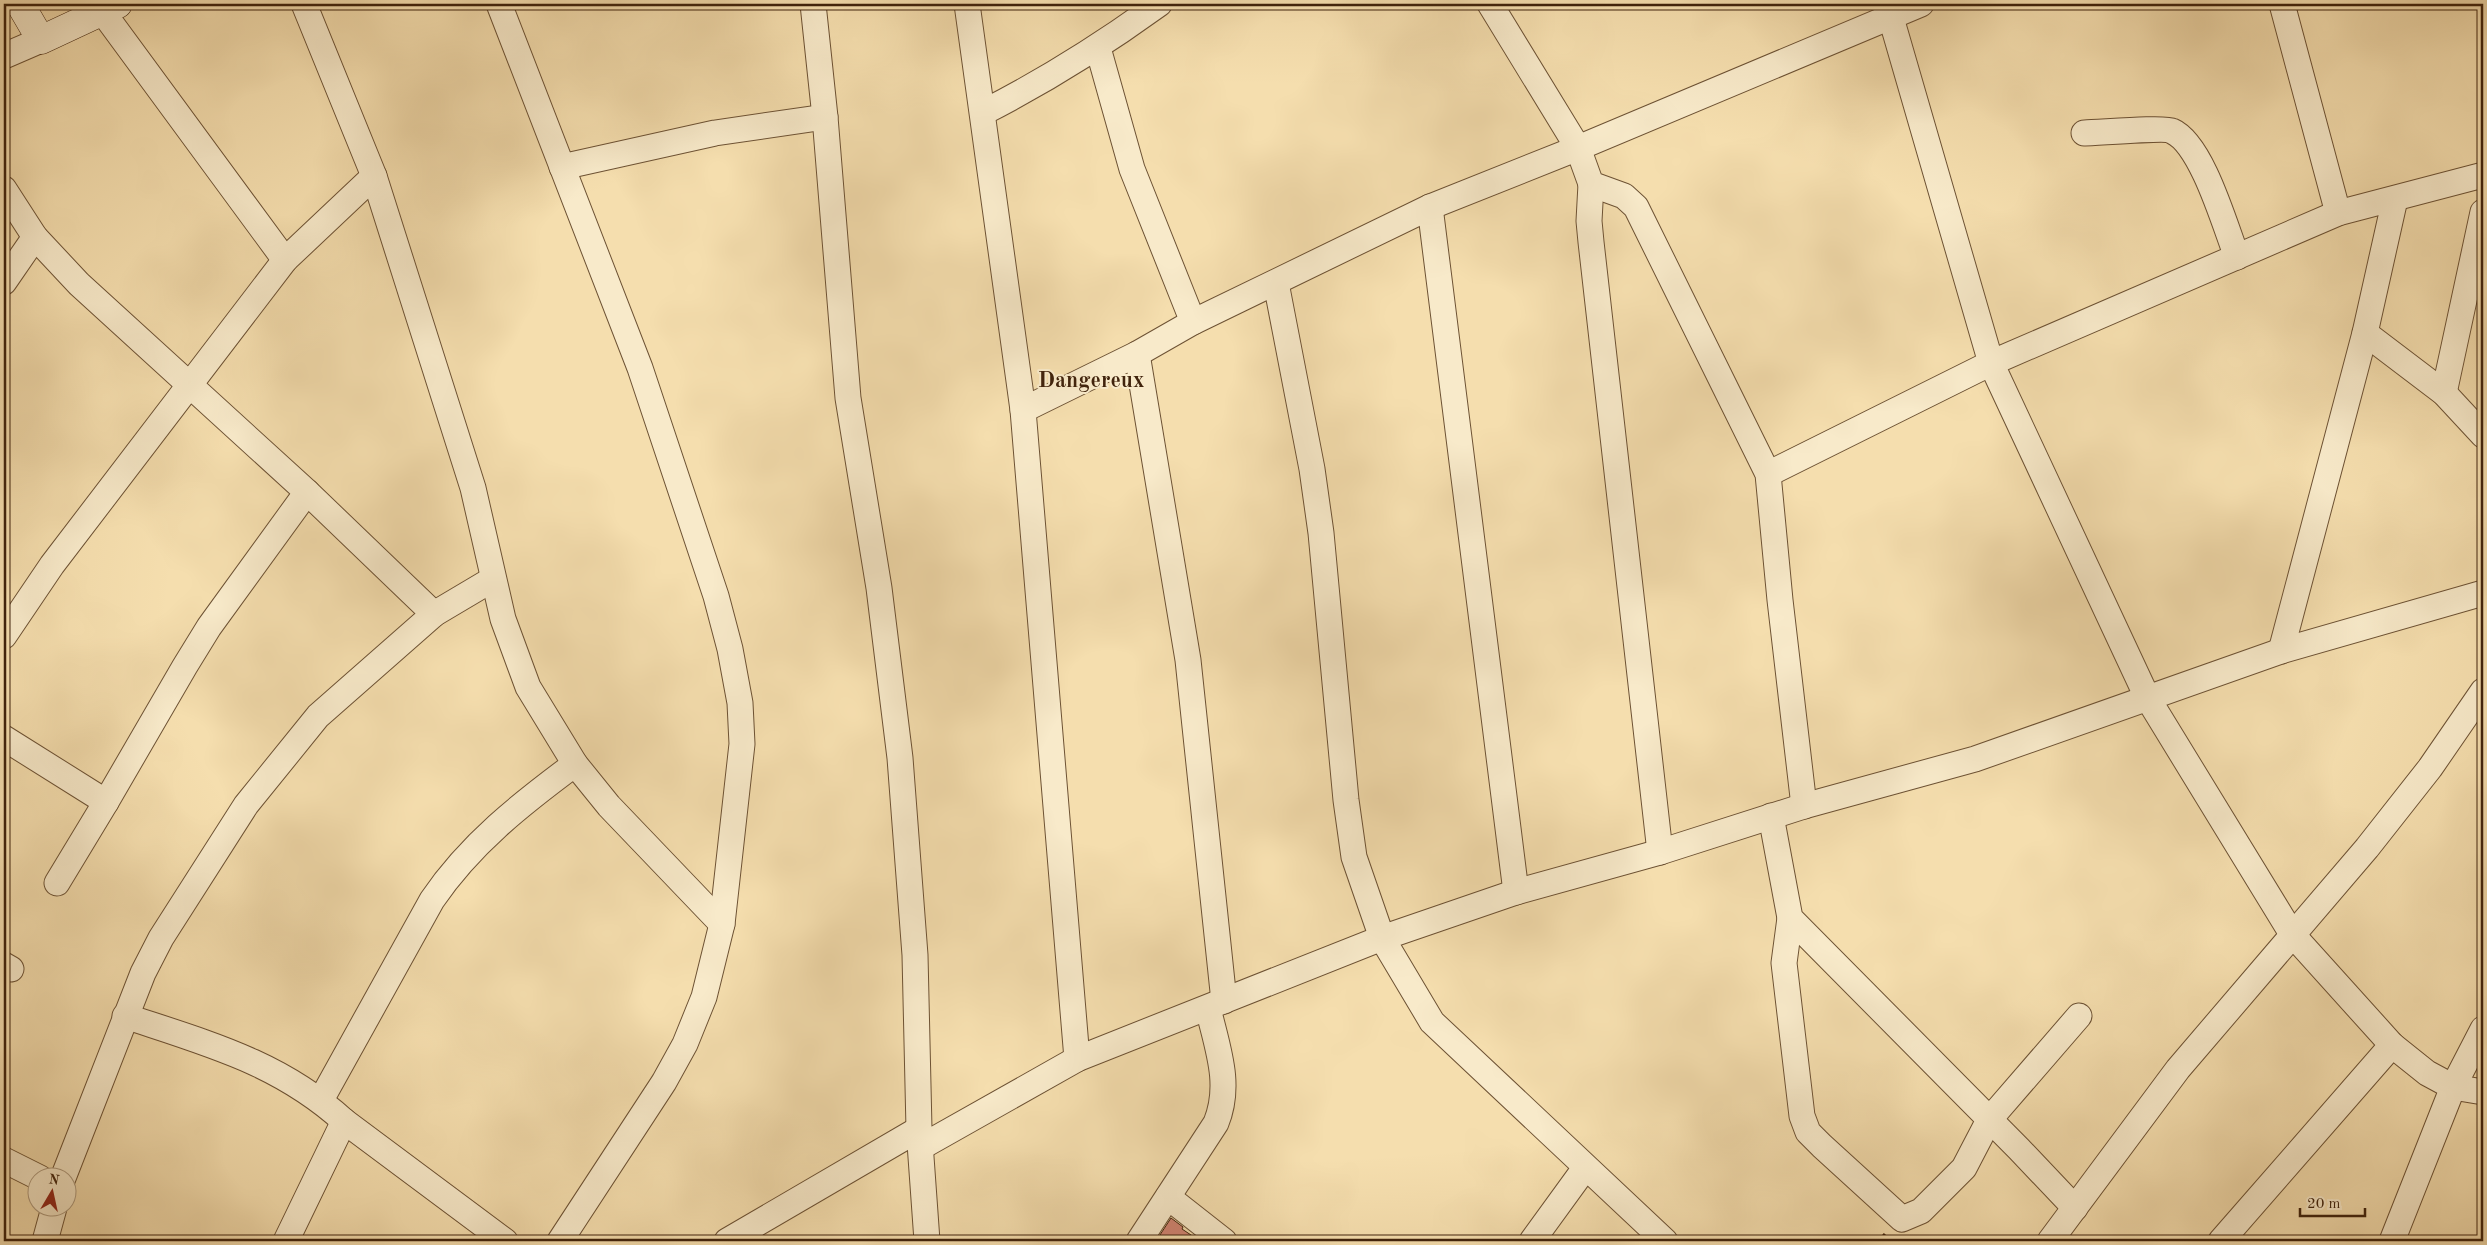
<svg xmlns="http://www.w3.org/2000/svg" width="2487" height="1245" font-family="'Old Standard TT',serif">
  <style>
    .building { fill: #d18472; stroke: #40230c }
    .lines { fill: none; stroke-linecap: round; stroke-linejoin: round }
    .street-casing { stroke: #6d5234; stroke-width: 27 }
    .secondary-casing { stroke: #40230c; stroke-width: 29 }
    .path { stroke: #40230c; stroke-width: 3; stroke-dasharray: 4 2.5; stroke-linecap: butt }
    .street { stroke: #f8eaca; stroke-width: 25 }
    .secondary { stroke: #f8eaca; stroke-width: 28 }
    .labels { text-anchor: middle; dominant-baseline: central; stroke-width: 4; stroke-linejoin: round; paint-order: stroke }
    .district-label { font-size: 22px; font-weight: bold; fill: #40230c; stroke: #f8eaca }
  </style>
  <rect width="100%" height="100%" fill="#f5deae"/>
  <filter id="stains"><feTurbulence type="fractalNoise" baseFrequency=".004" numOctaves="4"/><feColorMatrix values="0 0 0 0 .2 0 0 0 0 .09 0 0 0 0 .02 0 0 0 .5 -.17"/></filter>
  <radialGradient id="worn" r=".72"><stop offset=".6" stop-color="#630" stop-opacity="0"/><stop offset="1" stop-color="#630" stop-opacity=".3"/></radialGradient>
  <polygon class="building" points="1171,1218 1183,1227 1182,1229 1200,1241 1156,1241"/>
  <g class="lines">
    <g class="street-casing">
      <g id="street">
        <polyline points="304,4 374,176 473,488 503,619 528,687 575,764 609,806 722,924"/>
        <polyline points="499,4 640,368 716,596 730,649 740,703 742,744 722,924 704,997 685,1044 664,1082 560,1241"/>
        <polyline points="813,4 825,117 848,398 879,588 900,758 915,955 919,1129 927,1241"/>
        <polyline points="967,4 1023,410 1077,1059"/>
        <polyline points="1490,4 1578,148 1591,184 1624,196 1636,207 1768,474 1780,600 1804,806"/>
        <polyline points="1887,4 1991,363 2147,697 2292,934 2392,1045 2427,1073 2453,1087 2483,1092"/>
        <polyline points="2282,4 2338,213"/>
        <polyline points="102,11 285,260"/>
        <polyline points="1098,48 1132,169 1193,322"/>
        <polyline points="4,56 41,40"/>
        <path d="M984 112C1047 80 1101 46 1159 4"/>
        <path d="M2084 133C2097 133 2164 127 2172 131 2202 144 2225 226 2237 257"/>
        <polyline points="562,167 715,133 825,117"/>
        <polyline points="1591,184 1589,221 1591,242 1660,852"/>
        <polyline points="4,189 35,237 79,284 307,492 434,614"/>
        <polyline points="1430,207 1516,892"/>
        <polyline points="4,282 35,237"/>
        <polyline points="1276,283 1312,469 1321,533 1346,800 1354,857 1382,938 1432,1022 1665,1241"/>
        <polyline points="2365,333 2444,393 2483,435"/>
        <polyline points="1137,354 1188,660 1224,1001"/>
        <polyline points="2444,393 2483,212"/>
        <polyline points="1023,410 1137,354 1193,322 1430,207 1578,148 1921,4"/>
        <polyline points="1768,474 1991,363 2338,213 2483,175"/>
        <polyline points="4,636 52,565 285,260 374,176"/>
        <polyline points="2281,651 2365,333 2395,199"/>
        <polyline points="4,738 106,802"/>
        <polyline points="1771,816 1790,918 2019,1149 2075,1208"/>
        <polyline points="57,883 106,802 185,666 209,627 307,492"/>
        <polyline points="1790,918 1784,963 1802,1116 1808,1132 1822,1146 1902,1219 1921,1211 1964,1168 1989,1120 2079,1016"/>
        <polyline points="4,965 11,969"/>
        <path d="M125 1016C206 1043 279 1062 344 1121L505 1241"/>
        <path d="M321 1100 432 900C470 844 521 804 575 764"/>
        <polyline points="921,1147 1077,1059 1382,938 1516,892 1660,852 1804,806 1975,759 2281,651 2483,593"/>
        <polyline points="4,1160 40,1178"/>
        <polyline points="63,1178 143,973 161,938 246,805 318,716 434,614 493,579"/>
        <polyline points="1168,1197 1224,1241"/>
        <polyline points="45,1241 54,1208"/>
        <polyline points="286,1241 344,1121"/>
        <polyline points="727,1241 919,1129"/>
        <path d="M1139 1241 1216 1123C1232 1084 1217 1047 1208 1008"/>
        <polyline points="1532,1241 1585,1168"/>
        <polyline points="2050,1241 2178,1069 2367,848 2430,768 2483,691"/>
        <polyline points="2221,1241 2392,1045"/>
        <polyline points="2392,1241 2453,1087 2483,1029"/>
      </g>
    </g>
    <g class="secondary-casing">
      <polyline id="secondary" points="20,4 41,40 118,4"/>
    </g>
    <polyline class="path" points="1879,1241 1885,1234"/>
    <use href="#street" class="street"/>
    <use href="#secondary" class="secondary"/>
  </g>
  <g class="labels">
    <g class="district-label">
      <text x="1091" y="381">Dangereux</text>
    </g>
  </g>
  <rect width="2487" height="1245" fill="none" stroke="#f5deae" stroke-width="20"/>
  <rect x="5" y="5" width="2477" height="1235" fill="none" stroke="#40230c" stroke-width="2.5"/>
  <rect x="10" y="10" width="2467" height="1225" fill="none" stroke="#40230c"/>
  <g transform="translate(52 1192) rotate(9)"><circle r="24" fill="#f8eaca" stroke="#ae9a7e"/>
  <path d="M0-4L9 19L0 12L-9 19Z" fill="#8f2418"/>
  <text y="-8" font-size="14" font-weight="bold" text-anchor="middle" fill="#40230c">N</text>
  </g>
  <path d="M2300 1208v8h65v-8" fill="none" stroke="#40230c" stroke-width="2.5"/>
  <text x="2307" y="1208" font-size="15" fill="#40230c" stroke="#f8eaca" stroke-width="4" paint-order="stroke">20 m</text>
  <rect width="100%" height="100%" filter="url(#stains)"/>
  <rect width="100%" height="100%" fill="url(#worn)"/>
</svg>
